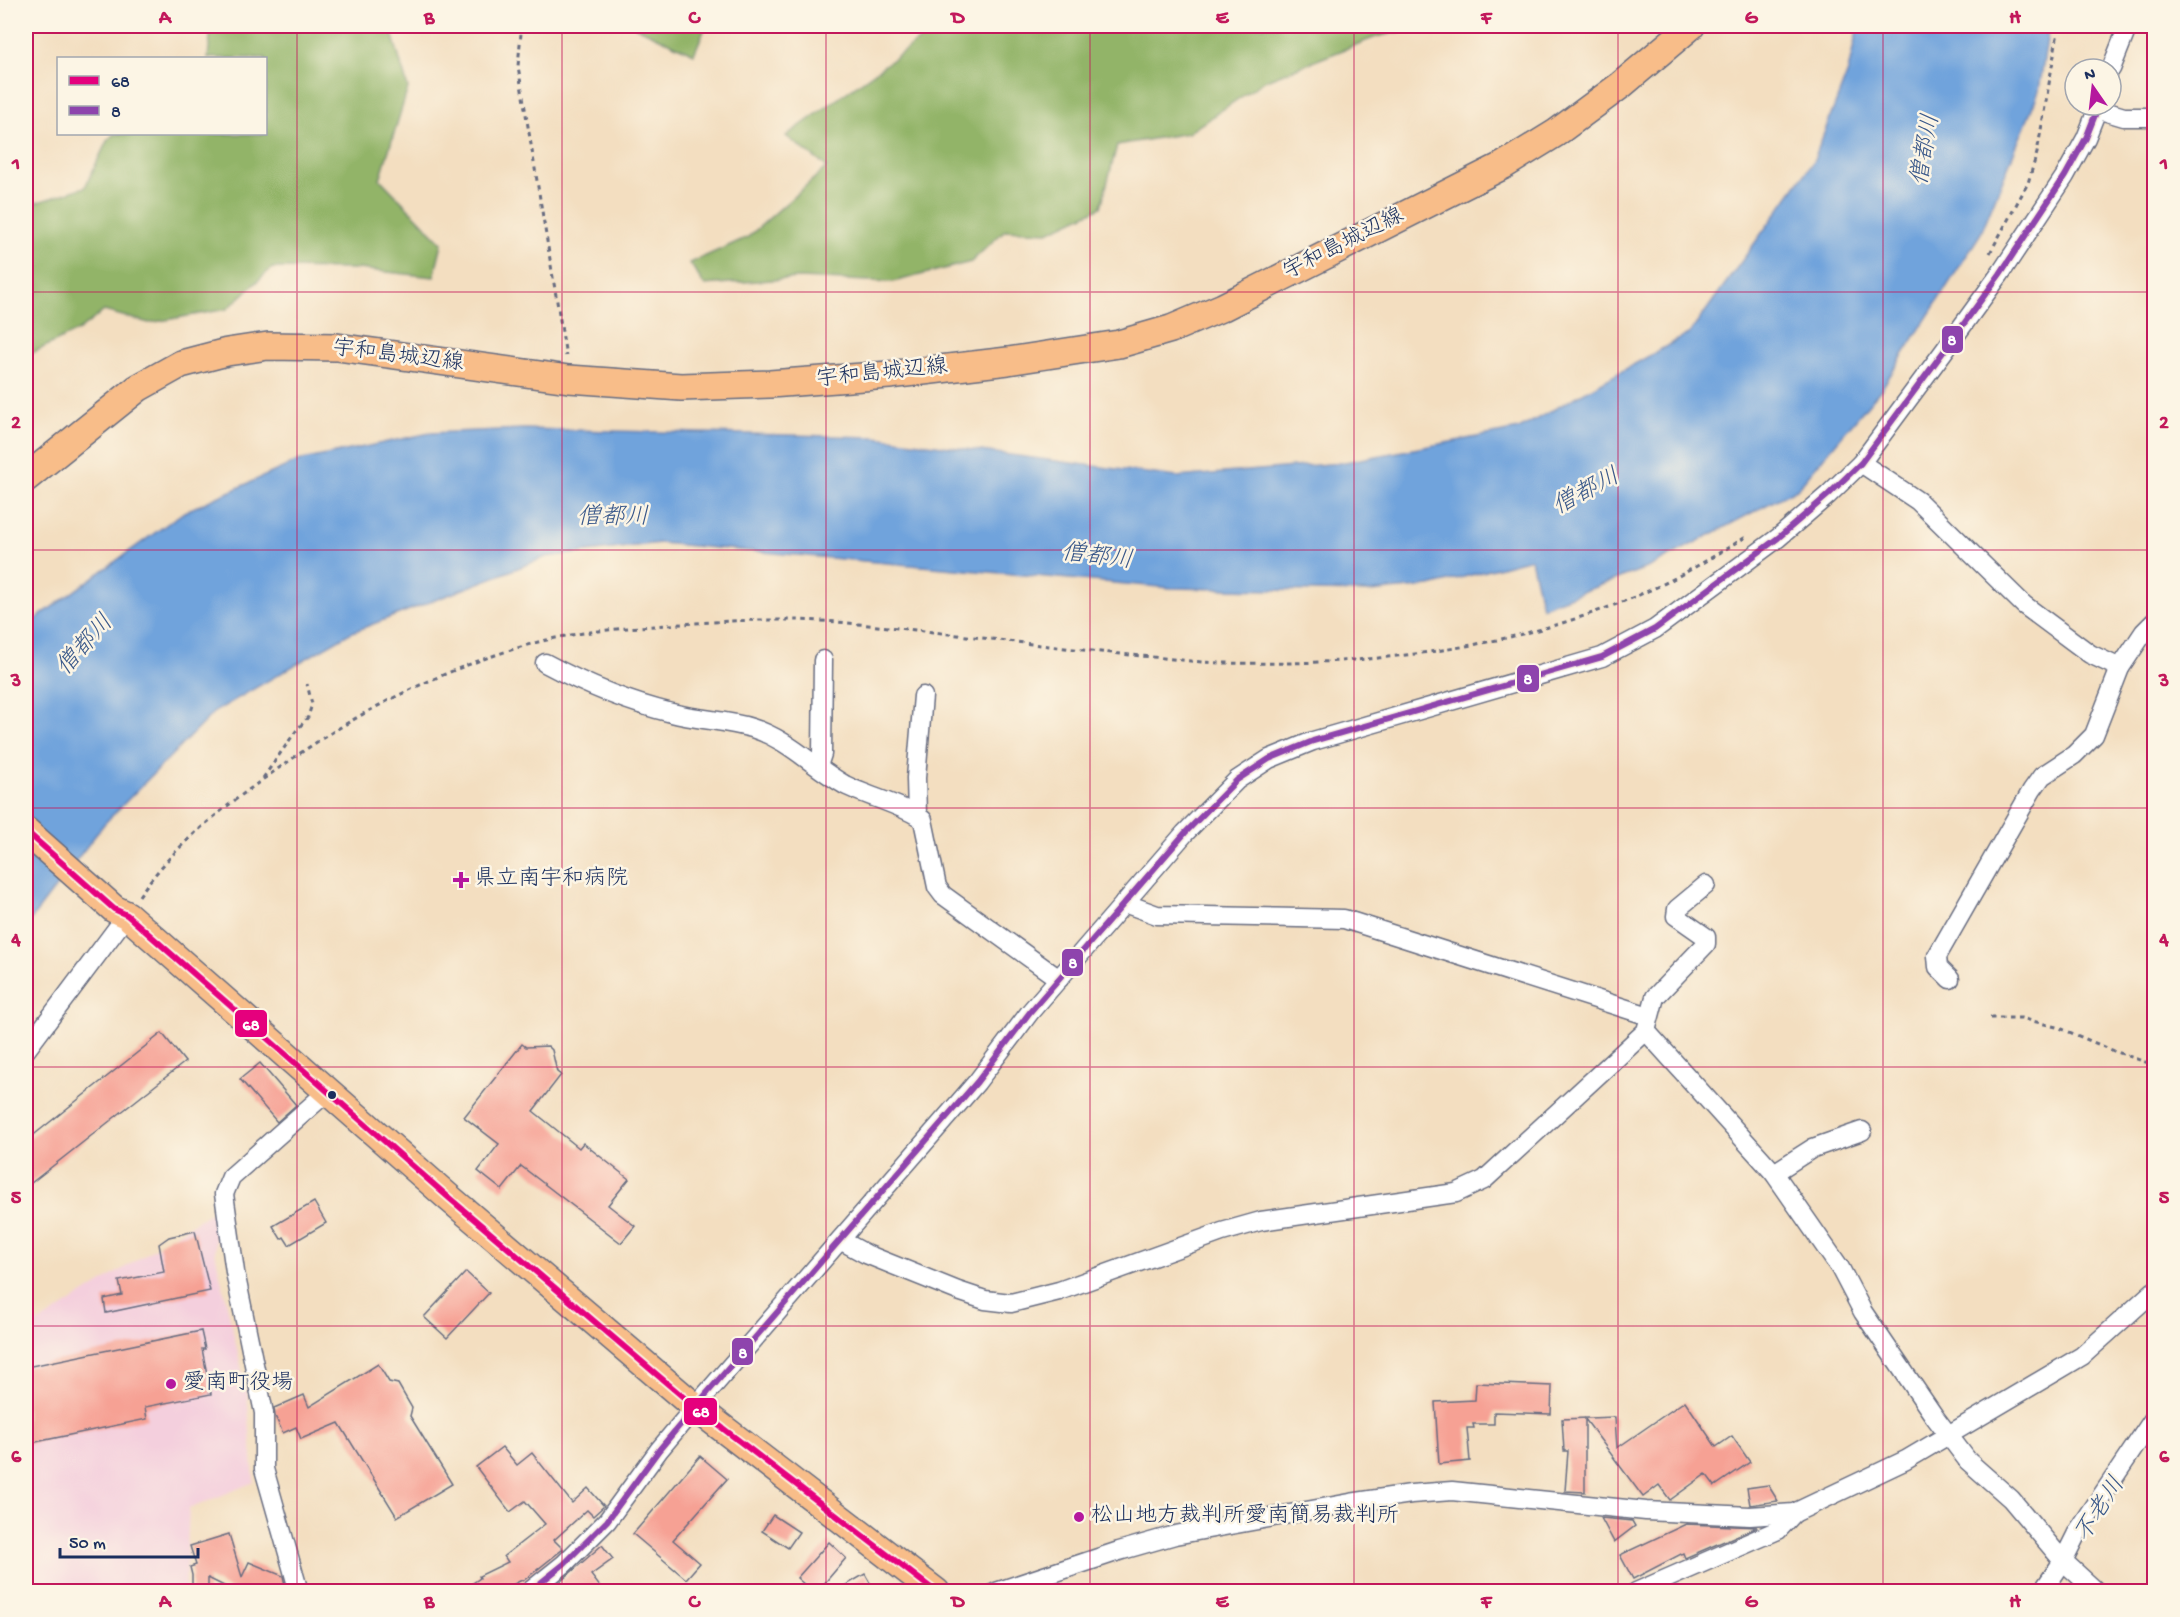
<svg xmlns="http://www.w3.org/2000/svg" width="2180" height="1617" font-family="'Gochi Hand','Klee One',sans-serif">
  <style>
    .built { fill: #f4cfdd }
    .forest { fill: #92b468; stroke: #567263; stroke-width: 1.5 }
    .water { fill: #70a3dc; stroke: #46699d; stroke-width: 1.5 }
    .building { fill: #f6a194 }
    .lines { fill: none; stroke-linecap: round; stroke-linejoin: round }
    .minor-casing { stroke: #676c80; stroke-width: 21 }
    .primary-casing { stroke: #676c80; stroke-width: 30 }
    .path { stroke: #676c80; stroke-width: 3; stroke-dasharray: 4.5 4.5; stroke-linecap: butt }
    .minor { stroke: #fff; stroke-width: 18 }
    .primary { stroke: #f8bd89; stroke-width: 27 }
    .bus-1-casing { stroke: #fcf5e5; stroke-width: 10 }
    .bus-2-casing { stroke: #fcf5e5; stroke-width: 10 }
    .bus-1 { stroke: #e5007d; stroke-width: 6 }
    .bus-2 { stroke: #8e44ad; stroke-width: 6 }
    .grid { fill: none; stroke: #c2185b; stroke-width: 1.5; stroke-opacity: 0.55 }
    .poi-dot { fill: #b5179e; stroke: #fcf5e5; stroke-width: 2 }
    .bus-dot { fill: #1b2f5e; stroke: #fcf5e5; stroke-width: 2 }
    .labels { text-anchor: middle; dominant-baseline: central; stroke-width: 5; stroke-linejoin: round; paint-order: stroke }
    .street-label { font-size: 22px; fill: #1b2f5e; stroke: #fcf5e5 }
    .poi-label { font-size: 22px; fill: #1b2f5e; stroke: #fcf5e5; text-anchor: start }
    .water-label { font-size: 24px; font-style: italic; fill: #39588a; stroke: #fcf5e5 }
    .line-badge { stroke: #fcf5e5; stroke-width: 2 }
    .badge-label { font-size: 16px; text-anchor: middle; font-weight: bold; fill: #fff }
    .neatline { fill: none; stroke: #c2185b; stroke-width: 2 }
    .grid-label { font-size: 20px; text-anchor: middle; font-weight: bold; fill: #c2185b }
  </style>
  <rect width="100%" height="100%" fill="#fcf5e5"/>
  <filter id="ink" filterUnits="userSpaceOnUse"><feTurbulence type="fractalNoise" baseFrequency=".0167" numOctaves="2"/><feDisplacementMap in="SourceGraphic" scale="12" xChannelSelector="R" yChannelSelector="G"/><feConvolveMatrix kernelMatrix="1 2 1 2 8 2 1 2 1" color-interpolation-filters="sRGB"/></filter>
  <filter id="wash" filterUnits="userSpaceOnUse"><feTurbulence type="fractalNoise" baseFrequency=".008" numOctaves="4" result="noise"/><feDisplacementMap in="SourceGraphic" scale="24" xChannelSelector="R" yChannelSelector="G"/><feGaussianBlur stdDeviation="1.35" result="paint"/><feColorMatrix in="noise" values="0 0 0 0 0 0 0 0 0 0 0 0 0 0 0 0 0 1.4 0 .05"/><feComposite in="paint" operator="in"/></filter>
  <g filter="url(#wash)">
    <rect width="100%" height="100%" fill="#f3dec0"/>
    <polygon class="built" points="216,1209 215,1252 247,1393 254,1482 189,1509 185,1591 26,1592 26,1327 43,1320"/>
    <g class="forest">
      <polygon points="211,26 390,26 408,88 380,179 442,243 434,277 358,269 272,268 227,309 149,323 104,311 79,330 26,356 26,206 85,187 107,141 114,134 266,134 266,58 208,58"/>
      <polygon points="634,26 706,26 694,54"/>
      <polygon points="939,26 1422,26 1376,37 1266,80 1188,133 1117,145 1101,207 1048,232 1005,230 971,262 893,282 799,278 704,285 690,263 748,237 827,167 786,136"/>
    </g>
    <polygon class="water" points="1858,26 2049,26 2039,91 1981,233 1882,388 1797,489 1649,567 1542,607 1531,559 1430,586 1370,592 1171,588 660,543 546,557 350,633 214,712 104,824 26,926 26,626 184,512 298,461 430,433 523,429 875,437 1177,477 1340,463 1519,429 1690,333 1813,162 1848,71"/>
    <g id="blocks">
      <g class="building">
        <polygon points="162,1033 185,1062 26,1187 26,1141"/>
        <polygon points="522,1044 526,1047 548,1046 552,1050 557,1072 561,1075 533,1111 579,1148 583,1143 629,1179 608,1205 635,1226 621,1243 521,1166 502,1190 478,1171 499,1144 464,1117"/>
        <polygon points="260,1063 296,1105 277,1122 240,1079"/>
        <polygon points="314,1202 326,1223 289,1245 284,1237 281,1239 273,1226"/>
        <polygon points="195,1231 210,1291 106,1313 104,1299 122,1295 119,1281 164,1272 159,1244 169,1237"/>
        <polygon points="466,1272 489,1293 447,1338 424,1317"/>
        <polygon points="201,1331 205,1349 202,1349 211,1394 145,1407 147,1419 26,1444 26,1367"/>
        <polygon points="378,1364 389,1382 398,1384 412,1408 410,1416 452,1484 397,1517 339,1423 301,1439 296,1427 283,1433 275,1416 274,1408 304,1395 309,1407"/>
        <polygon points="1476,1383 1552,1386 1551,1414 1494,1412 1494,1424 1473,1424 1474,1428 1467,1428 1470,1461 1439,1464 1435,1402 1475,1400"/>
        <polygon points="1685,1401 1716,1447 1732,1436 1750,1462 1715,1486 1706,1474 1670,1500 1659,1485 1643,1497 1585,1419 1585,1492 1565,1491 1568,1451 1564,1451 1562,1419 1615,1417 1617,1448"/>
        <polygon points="502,1447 517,1465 532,1453 572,1503 588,1488 604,1506 593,1516 587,1510 554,1540 563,1549 523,1581 522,1580 498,1592 460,1592 480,1578 479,1576 508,1562 504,1556 545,1524 525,1501 510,1512 476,1467"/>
        <polygon points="700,1456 727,1479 673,1540 700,1563 686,1579 633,1534"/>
        <polygon points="1768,1485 1778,1501 1750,1505 1747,1488"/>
        <polygon points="773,1515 799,1532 788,1548 762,1531"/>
        <polygon points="1601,1518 1632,1521 1635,1526 1614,1542"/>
        <polygon points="1686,1524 1757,1527 1685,1558 1683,1553 1633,1579 1620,1555"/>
        <polygon points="229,1534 242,1577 249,1562 283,1576 285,1585 283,1592 236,1592 208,1578 208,1592 192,1592 192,1575 190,1567 196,1565 190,1546"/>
        <polygon points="829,1542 846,1558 817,1592 813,1592 797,1578"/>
        <polygon points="602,1545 613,1559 591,1575 604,1592 568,1592 560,1582"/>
        <polygon points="865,1574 875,1592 834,1592"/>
      </g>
    </g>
  </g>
  <g filter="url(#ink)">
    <use href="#blocks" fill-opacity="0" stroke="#676c80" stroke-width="1.5"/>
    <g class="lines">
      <g class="minor-casing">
        <g id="minor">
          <polyline points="2111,69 2128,26"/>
          <polyline points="2097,109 2124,117 2154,117"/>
          <polyline points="1861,463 1918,501 2024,605 2090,654 2120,668"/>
          <path d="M545 663C586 685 626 702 672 713 698 720 726 720 752 728 788 739 813 767 845 785 866 796 909 807 923 820L937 887 943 895 1059 979"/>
          <polyline points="818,766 822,754 823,660"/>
          <polyline points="917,815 916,778 923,696"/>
          <polyline points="1124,903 1157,915 1344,919 1649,1016"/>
          <polyline points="1950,979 1938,967 1937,956 2032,790 2042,776 2074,755 2094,735 2120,668 2144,632 2154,622"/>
          <polyline points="1646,1031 1774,1173 1840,1268 1863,1312 1934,1416 1968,1461 2011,1499 2063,1561 2097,1592"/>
          <polyline points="26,1050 127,915"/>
          <polyline points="1774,1173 1813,1148 1862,1131"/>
          <polyline points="840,1240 866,1254 958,1291 985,1300 1011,1303 1059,1291 1222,1232 1261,1221 1456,1193 1484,1180 1646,1031 1655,997 1706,944 1706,937 1676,916 1677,909 1706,885"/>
          <polyline points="299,1592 264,1469 264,1413 235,1272 224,1194 231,1177 327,1092"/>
          <polyline points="529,1592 564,1564 607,1521 659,1450 695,1407 977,1082 1030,1012 1185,833 1237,780 1269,759 1313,741 1602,657 1655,629 1778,538 1828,495 1861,463 1944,351 2000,274 2065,176 2086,138 2099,105"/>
          <polyline points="996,1592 1119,1551 1175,1535 1350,1503 1411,1494 1452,1491 1646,1511 1750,1516 1794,1513 1906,1460 2082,1356 2154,1291"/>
          <polyline points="1636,1592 1778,1530 1794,1513"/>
          <polyline points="2042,1592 2063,1561 2078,1531 2154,1418"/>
        </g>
      </g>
      <g class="primary-casing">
        <g id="primary">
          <polyline points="26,478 138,388 181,364 227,352 268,346 337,347 569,379 681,387 770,384 889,375 1008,361 1119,344 1171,329 1223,307 1504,165 1556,133 1621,85 1691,26"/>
          <polyline points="26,831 114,909 127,915 448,1197 695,1407 936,1592"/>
        </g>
      </g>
      <g class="path">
        <polyline points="525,26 521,33 518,66 566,356"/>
        <polyline points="1990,253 2028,183 2037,153 2059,26"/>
        <polyline points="263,778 296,731 308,717 312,704 307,684"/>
        <path d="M139 896C179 837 242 794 299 754 367 707 445 669 524 646 570 632 621 628 669 625 732 620 795 617 858 624 952 633 1046 647 1141 656 1169 658 1198 663 1226 663 1369 666 1516 650 1648 591 1682 576 1714 556 1746 537"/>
        <polyline points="1990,1018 2021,1018 2060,1028 2114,1051 2154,1065"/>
      </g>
      <use href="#minor" class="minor"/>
      <use href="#primary" class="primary"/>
      <g class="bus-1-casing">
        <polyline id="bus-1" points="26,831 114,909 127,915 448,1197 695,1407 936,1592"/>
      </g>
      <g class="bus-2-casing">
        <polyline id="bus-2" points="529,1592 564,1564 607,1521 659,1450 695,1407 977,1082 1030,1012 1185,833 1237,780 1269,759 1313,741 1602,657 1655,629 1778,538 1828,495 1861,463 1944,351 2000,274 2065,176 2086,138 2099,105"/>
      </g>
      <use href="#bus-1" class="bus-1"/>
      <use href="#bus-2" class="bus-2"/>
    </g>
  </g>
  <path class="grid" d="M297 26V1592M562 26V1592M826 26V1592M1090 26V1592M1354 26V1592M1618 26V1592M1883 26V1592M26 292H2154M26 550H2154M26 808H2154M26 1067H2154M26 1326H2154"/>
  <g class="poi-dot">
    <path d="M458 871h6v6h6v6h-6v6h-6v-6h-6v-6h6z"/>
    <circle cx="171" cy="1384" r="6"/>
    <circle cx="1079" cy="1517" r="6"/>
  </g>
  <circle class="bus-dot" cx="332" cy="1095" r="5"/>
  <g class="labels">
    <g class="street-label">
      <text transform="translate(1344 245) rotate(-27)">宇和島城辺線</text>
      <text transform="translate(398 357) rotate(7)">宇和島城辺線</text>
      <text transform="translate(882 374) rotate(-6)">宇和島城辺線</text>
    </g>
    <g class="poi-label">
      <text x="474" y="880">県立南宇和病院</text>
      <text x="183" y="1384">愛南町役場</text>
      <text x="1091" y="1517">松山地方裁判所愛南簡易裁判所</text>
    </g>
    <g class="water-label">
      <text transform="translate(1927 150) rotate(-80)">僧都川</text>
      <text transform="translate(1587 493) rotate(-28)">僧都川</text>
      <text x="613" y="518">僧都川</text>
      <text transform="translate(1097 558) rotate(7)">僧都川</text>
      <text transform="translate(86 646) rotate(-48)">僧都川</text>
      <text transform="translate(2101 1510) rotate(-57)">不老川</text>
    </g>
  </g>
  <g class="line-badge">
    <rect x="1941" y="325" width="23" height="29" rx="6" fill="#8e44ad"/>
    <rect x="1516" y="664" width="24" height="29" rx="6" fill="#8e44ad"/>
    <rect x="1061" y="948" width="23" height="29" rx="6" fill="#8e44ad"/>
    <rect x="234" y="1009" width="34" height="29" rx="6" fill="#e5007d"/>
    <rect x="731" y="1337" width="23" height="29" rx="6" fill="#8e44ad"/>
    <rect x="683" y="1397" width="35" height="29" rx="6" fill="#e5007d"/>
  </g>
  <g class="badge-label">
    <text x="1952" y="345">8</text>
    <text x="1528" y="684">8</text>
    <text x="1073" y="968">8</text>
    <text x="251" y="1030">68</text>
    <text x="743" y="1358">8</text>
    <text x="701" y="1417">68</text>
  </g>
  <rect width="2180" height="1617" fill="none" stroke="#fcf5e5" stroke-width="66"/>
  <rect x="57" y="57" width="210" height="78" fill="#fcf5e5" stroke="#a2a6af" stroke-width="1.5"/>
  <rect x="69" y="76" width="30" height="9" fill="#e5007d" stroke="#a2a6af" stroke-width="1.5"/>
  <text x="111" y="87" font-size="18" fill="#1b2f5e">68</text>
  <rect x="69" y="106" width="30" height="9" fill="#8e44ad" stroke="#a2a6af" stroke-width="1.5"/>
  <text x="111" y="117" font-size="18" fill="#1b2f5e">8</text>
  <g transform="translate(2093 87) rotate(346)"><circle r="28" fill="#fcf5e5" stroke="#a2a6af" stroke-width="1.5"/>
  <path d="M0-4.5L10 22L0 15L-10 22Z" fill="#b5179e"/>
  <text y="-9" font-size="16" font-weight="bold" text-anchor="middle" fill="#1b2f5e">N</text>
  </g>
  <path d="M60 1548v9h138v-9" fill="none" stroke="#1b2f5e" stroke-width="3"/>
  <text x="69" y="1548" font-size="18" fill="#1b2f5e" stroke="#fcf5e5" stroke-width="4.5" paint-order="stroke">50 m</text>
  <rect x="33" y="33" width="2114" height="1551" class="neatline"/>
  <g class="grid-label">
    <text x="165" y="23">A</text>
    <text x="429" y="23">B</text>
    <text x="694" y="23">C</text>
    <text x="958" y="23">D</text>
    <text x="1222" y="23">E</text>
    <text x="1486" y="23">F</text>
    <text x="1751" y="23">G</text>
    <text x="2015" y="23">H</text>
    <text x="16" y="169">1</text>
    <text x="2164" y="169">1</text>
    <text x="16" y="428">2</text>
    <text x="2164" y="428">2</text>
    <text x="16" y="686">3</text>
    <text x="2164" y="686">3</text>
    <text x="16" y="945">4</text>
    <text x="2164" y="945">4</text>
    <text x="16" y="1203">5</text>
    <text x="2164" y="1203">5</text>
    <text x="16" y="1462">6</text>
    <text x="2164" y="1462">6</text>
    <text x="165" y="1607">A</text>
    <text x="429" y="1607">B</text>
    <text x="694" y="1607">C</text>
    <text x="958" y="1607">D</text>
    <text x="1222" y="1607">E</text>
    <text x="1486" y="1607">F</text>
    <text x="1751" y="1607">G</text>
    <text x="2015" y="1607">H</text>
  </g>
</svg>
